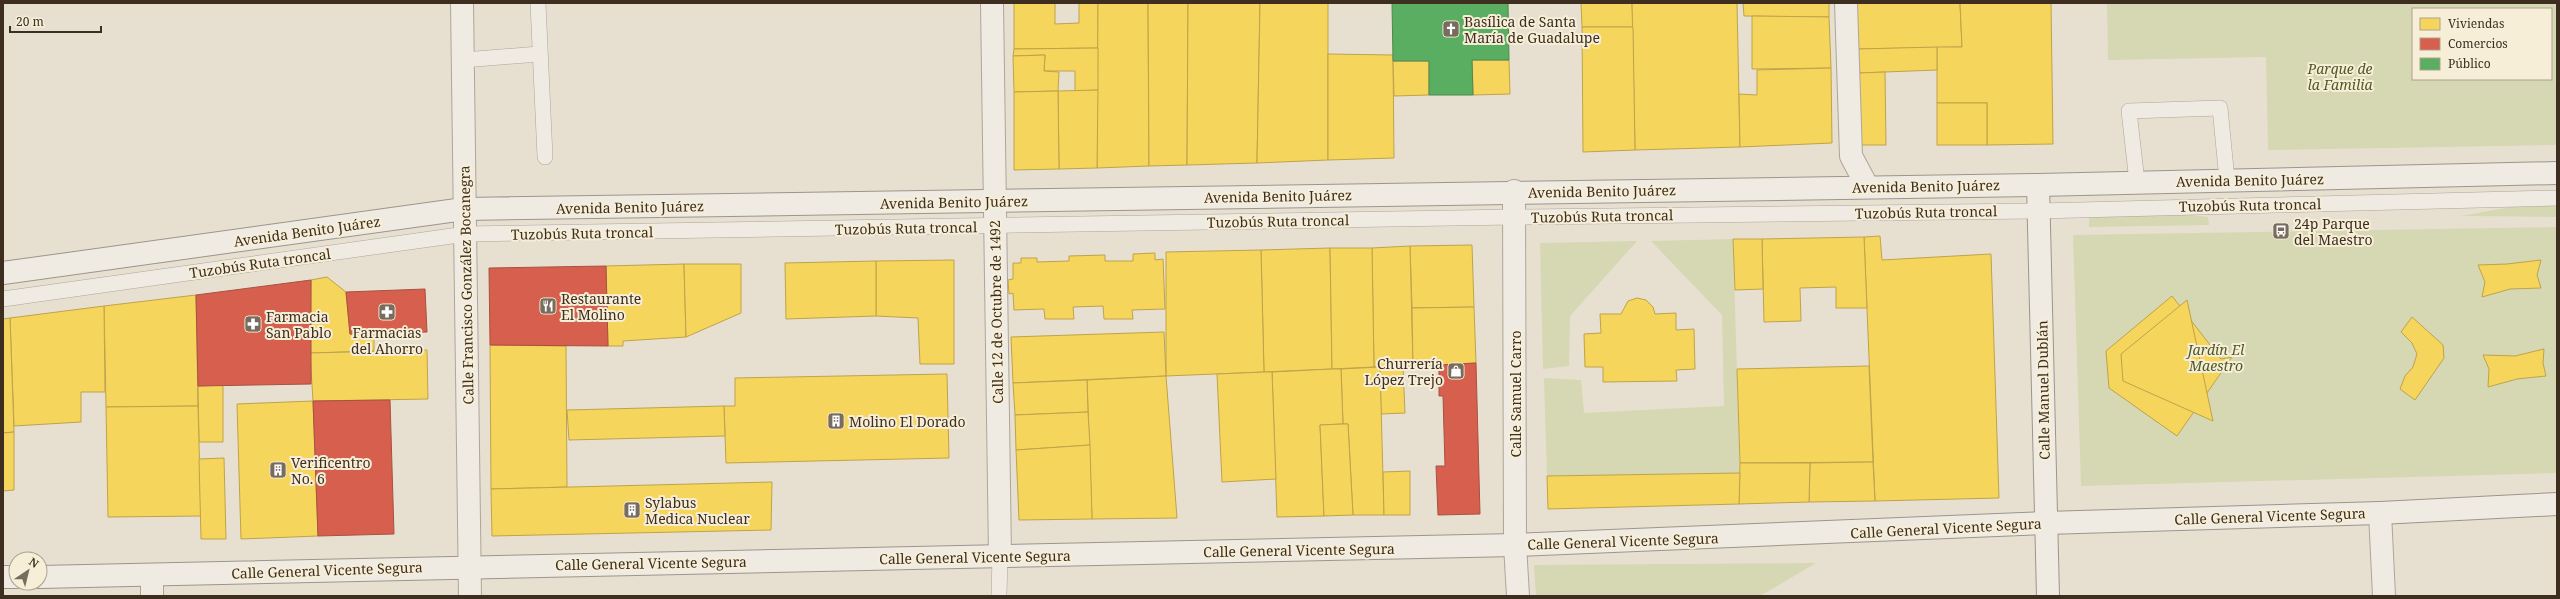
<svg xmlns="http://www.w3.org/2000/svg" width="2560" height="599" font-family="'Noto Serif',serif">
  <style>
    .green { fill: #d6d7b3; fill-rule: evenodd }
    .homes { fill: #f6d55c; stroke: #bea34a }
    .shops { fill: #d6604d; stroke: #a85140 }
    .public { fill: #5aae61; stroke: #51884e }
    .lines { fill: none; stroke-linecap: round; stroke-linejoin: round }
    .lane-casing { stroke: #ada599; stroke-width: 16 }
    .street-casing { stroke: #ada599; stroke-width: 24 }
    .secondary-casing { stroke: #9c958a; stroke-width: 24 }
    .lane { stroke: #efebe3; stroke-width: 15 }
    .street { stroke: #efebe3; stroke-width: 22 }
    .secondary { stroke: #efebe3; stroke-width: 22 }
    .labels { text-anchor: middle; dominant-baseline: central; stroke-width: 4; stroke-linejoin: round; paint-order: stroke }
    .poi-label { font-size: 14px; fill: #3d2e20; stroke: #f7eed8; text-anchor: start }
    .park-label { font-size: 14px; font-style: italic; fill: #4d5a26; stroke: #f7eed8 }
    .street-label { font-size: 14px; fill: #3d2e20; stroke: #f7eed8 }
  </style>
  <rect width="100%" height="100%" fill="#e7e0d1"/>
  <g class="green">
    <path d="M2107 3H2557V145L2268 150 2266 57 2108 60ZM2413 9H2551V79H2413Z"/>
    <polygon points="2533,203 2557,203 2557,217 2461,216"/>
    <polygon points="2165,212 2208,217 2209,225 2089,227 2089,214"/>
    <polygon points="2557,227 2557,473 2081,486 2073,235"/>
    <polygon points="1733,239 1740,473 1547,476 1544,378 1581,380 1584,413 1724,406 1722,315 1651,241"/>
    <polygon points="1637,241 1570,316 1569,366 1543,369 1540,243"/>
    <polygon points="1816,563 1760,596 1536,596 1534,565"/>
  </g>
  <g class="homes">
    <polygon points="1014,3 1055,3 1055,24 1079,23 1079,3 1098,3 1098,48 1014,49"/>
    <polygon points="1098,3 1148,3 1149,166 1097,168"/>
    <polygon points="1148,3 1188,3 1187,165 1149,166"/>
    <polygon points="1188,3 1260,3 1257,163 1187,165"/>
    <polygon points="1260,3 1328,3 1328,160 1257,163"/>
    <polygon points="1581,3 1632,3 1633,27 1582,27"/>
    <polygon points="1632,3 1737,3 1740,147 1635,150"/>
    <polygon points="1743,3 1829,3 1829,17 1744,16"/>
    <polygon points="1857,3 1960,3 1962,47 1858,49"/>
    <polygon points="1960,3 2051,3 2053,144 1987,145 1987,103 1937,103 1937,47 1962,47"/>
    <polygon points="1752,16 1829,17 1831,68 1752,69"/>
    <polygon points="1582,27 1633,27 1635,150 1583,152"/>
    <polygon points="1937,47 1937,70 1859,73 1858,49"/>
    <polygon points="1098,48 1098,90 1075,91 1075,71 1044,71 1045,55 1013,56 1014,49"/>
    <polygon points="1328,54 1393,55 1394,158 1328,160"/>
    <polygon points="1045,55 1044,71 1059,72 1058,91 1014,92 1013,56"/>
    <polygon points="1472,60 1509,60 1510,94 1473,95"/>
    <polygon points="1393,61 1429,61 1429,95 1394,96"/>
    <polygon points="1831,68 1832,143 1740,147 1739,94 1757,95 1757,70"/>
    <polygon points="1885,72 1886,145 1861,145 1859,73"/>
    <polygon points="1098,90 1097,168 1059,169 1058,91"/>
    <polygon points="1058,91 1059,169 1014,170 1014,92"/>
    <rect x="1937" y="103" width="50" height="42"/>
    <polygon points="1880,236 1882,260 1991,254 1999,498 1875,501 1864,237"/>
    <polygon points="1864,237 1867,308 1836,308 1836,287 1800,288 1801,321 1764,322 1762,239"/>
    <polygon points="1733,239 1762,239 1763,289 1735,290"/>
    <polygon points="1472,245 1474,307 1412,308 1410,246"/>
    <polygon points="1410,246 1413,366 1374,367 1372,248"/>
    <polygon points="1330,248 1332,369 1264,372 1261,250"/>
    <polygon points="1330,248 1372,248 1374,367 1332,369"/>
    <polygon points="1261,250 1264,372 1166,376 1166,252"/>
    <polygon points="1155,253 1155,260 1163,259 1165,309 1132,310 1133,319 1104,319 1103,306 1073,307 1074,319 1045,319 1044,309 1014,310 1013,293 1009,294 1008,280 1013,279 1013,263 1021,263 1021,258 1037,258 1037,262 1069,261 1069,256 1105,255 1105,261 1133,261 1133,254"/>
    <polygon points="954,260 954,364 920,364 918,318 876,316 876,261"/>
    <polygon points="2541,260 2537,275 2541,288 2510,289 2482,297 2485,282 2478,265 2507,264"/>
    <polygon points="876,261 876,316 786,319 785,263"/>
    <polygon points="684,264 686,337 623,341 623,346 608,346 606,266"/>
    <polygon points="684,264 741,264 741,313 686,337"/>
    <polygon points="327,277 346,292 350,334 374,333 374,351 310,353 311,280"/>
    <polygon points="196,295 198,406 106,407 104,306"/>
    <polygon points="2172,296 2221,359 2232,357 2177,436 2109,388 2106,351"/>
    <polygon points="1637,298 1646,300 1653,307 1655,314 1676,313 1676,330 1694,329 1695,369 1676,370 1677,381 1603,382 1603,367 1585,367 1584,334 1601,333 1600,314 1621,314 1628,301"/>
    <polygon points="2187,300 2213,421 2123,381 2121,354"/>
    <polygon points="104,306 105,392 81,392 81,422 14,426 10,318"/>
    <polygon points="1474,307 1476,363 1413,366 1412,308"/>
    <polygon points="2412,317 2443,345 2444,358 2415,400 2400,389 2405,376 2413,367 2417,354 2412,343 2401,332"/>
    <polygon points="10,318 14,432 3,433 3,319"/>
    <polygon points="1164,332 1166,376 1013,383 1011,337"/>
    <polygon points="490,345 566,346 567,487 491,489"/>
    <polygon points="2544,349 2543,363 2546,376 2517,379 2488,387 2489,369 2483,355 2515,356"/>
    <polygon points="427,350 428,399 313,401 310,353"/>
    <polygon points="1403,366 1405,413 1381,414 1380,367"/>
    <polygon points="1869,366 1873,462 1740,463 1737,369"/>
    <polygon points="1380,367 1384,515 1353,515 1348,424 1343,424 1341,369"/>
    <polygon points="1332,369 1341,369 1343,424 1320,425 1324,516 1277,517 1272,372"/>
    <polygon points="1264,372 1272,372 1276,479 1222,482 1217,374"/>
    <polygon points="947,374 949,458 726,463 724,406 735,406 735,378"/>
    <polygon points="1166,376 1177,518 1092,519 1087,380"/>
    <polygon points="1087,380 1088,412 1015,415 1013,383"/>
    <polygon points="223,385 223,442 199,442 198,386"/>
    <polygon points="313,401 318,536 241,539 237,404"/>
    <polygon points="198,406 201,516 108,517 106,407"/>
    <polygon points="724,406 725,436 569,440 567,410"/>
    <polygon points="1088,412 1090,445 1016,450 1015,415"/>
    <polygon points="1343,424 1348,424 1353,515 1324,516 1320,425"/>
    <polygon points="14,432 14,490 3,491 3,433"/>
    <polygon points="1090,445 1092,519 1019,520 1016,450"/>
    <polygon points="224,458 226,539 201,539 199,459"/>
    <polygon points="1873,462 1875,501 1809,502 1810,463"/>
    <polygon points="1740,463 1810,463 1809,502 1739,504"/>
    <polygon points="1410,471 1410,515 1384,515 1383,472"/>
    <polygon points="1740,473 1739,504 1548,509 1547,476"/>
    <polygon points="772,482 771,530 492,536 491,489"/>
  </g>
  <g class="shops">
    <polygon points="606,266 608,346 490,345 489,268"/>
    <polygon points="311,280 311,384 198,386 196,295"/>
    <polygon points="425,289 427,332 350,334 346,292"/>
    <polygon points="1476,363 1480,514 1438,515 1436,466 1445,466 1443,396 1439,396 1439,365"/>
    <polygon points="390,400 394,534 318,536 313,401"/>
  </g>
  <polygon class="public" points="1392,3 1508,3 1509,60 1472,60 1473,95 1429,95 1429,61 1393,61"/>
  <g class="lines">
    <g class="lane-casing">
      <g id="lane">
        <polyline points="538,3 545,157"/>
        <polyline points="463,60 539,54"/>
        <polyline points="2137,182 2129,111 2220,108 2227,180"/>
        <polyline points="3,299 466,234 1514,217 2039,211 2557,198"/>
        <polyline points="999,596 1000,556"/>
      </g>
    </g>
    <g class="street-casing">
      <g id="street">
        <polyline points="462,3 470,596"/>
        <polyline points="992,3 1000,556"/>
        <polyline points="1846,3 1851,156 1867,186"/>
        <polyline points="1514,191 1515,545 1518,596"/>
        <polyline points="2380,513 2384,596"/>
        <polyline points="152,596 152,575"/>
      </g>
    </g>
    <g class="secondary-casing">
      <g id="secondary">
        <polyline points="2038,185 2048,596"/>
        <polyline points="3,273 464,209 2038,185 2557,173"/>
        <polyline points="3,577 16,577"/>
        <polyline points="40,577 1515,545 2046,523 2380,513 2557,504"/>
      </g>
    </g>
    <use href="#lane" class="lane"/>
    <use href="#street" class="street"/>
    <use href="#secondary" class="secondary"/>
  </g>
  <defs>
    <g id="church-square" transform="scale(0.9)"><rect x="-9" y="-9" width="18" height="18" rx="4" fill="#786c5e" stroke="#f7eed8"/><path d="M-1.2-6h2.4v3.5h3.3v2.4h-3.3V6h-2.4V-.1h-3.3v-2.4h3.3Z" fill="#fff"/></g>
    <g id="bus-square" transform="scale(0.9)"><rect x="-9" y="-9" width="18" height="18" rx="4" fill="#786c5e" stroke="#f7eed8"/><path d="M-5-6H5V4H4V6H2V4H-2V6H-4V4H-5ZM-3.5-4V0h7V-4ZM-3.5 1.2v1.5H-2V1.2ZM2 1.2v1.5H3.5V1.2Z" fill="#fff"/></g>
    <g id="restaurant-square" transform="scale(0.9)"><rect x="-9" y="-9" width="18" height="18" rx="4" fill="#786c5e" stroke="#f7eed8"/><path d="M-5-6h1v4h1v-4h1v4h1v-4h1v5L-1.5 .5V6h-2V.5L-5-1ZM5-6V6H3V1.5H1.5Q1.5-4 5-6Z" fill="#fff"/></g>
    <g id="pharmacy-square" transform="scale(0.9)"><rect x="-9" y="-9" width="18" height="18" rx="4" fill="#786c5e" stroke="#f7eed8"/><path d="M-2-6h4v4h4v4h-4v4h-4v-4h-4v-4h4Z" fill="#fff"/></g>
    <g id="shop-square" transform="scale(0.9)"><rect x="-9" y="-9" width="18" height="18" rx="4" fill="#786c5e" stroke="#f7eed8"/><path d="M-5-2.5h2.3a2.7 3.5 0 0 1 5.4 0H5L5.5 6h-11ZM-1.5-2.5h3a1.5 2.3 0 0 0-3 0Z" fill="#fff"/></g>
    <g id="building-square" transform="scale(0.9)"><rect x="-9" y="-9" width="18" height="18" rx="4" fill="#786c5e" stroke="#f7eed8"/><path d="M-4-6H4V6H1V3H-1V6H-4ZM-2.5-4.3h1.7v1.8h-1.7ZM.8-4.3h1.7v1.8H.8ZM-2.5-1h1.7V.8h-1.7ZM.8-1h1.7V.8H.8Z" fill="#fff"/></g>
  </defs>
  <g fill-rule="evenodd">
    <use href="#church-square" x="1451" y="29"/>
    <use href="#bus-square" x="2281" y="231"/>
    <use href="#restaurant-square" x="548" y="306"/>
    <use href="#pharmacy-square" x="387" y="312"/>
    <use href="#pharmacy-square" x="253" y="324"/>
    <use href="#shop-square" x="1456" y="371"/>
    <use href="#building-square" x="836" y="421"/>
    <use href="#building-square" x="278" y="470"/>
    <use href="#building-square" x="632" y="510"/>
  </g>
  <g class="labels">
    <g class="poi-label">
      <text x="1464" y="21">Basílica de Santa<tspan x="1464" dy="16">María de Guadalupe</tspan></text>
      <text x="2294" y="223">24p Parque<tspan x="2294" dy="16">del Maestro</tspan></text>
      <text x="561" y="298">Restaurante<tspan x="561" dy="16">El Molino</tspan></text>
      <text x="266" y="316">Farmacia<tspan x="266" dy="16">San Pablo</tspan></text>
      <text x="387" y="332" text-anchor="middle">Farmacias<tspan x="387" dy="16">del Ahorro</tspan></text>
      <text x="1443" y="363" text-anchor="end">Churrería<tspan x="1443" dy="16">López Trejo</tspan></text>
      <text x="849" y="421">Molino El Dorado</text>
      <text x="291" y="462">Verificentro<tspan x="291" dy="16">No. 6</tspan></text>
      <text x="645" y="502">Sylabus<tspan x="645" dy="16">Medica Nuclear</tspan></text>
    </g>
    <g class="park-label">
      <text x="2340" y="68">Parque de<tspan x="2340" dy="16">la Familia</tspan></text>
      <text x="2216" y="349">Jardín El<tspan x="2216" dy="16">Maestro</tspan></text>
    </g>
    <g class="street-label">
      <text transform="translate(2250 180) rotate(-1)">Avenida Benito Juárez</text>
      <text transform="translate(1926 186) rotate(-1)">Avenida Benito Juárez</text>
      <text transform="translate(1602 191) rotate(-1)">Avenida Benito Juárez</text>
      <text transform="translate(1278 196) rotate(-1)">Avenida Benito Juárez</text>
      <text transform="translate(954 202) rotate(-1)">Avenida Benito Juárez</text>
      <text transform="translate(2250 205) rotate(-1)">Tuzobús Ruta troncal</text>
      <text transform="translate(630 207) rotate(-1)">Avenida Benito Juárez</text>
      <text transform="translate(1926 212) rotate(-1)">Tuzobús Ruta troncal</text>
      <text transform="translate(1602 216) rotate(-1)">Tuzobús Ruta troncal</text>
      <text transform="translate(1278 221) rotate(-1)">Tuzobús Ruta troncal</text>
      <text transform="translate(906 228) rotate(-1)">Tuzobús Ruta troncal</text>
      <text transform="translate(307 231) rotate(-8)">Avenida Benito Juárez</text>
      <text transform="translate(582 233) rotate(-1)">Tuzobús Ruta troncal</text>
      <text transform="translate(260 263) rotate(-8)">Tuzobús Ruta troncal</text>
      <text transform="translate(466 285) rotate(-91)">Calle Francisco González Bocanegra</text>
      <text transform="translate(996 312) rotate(-91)">Calle 12 de Octubre de 1492</text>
      <text transform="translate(2043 390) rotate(-91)">Calle Manuel Dublán</text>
      <text transform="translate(1515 394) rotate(-90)">Calle Samuel Carro</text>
      <text transform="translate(2270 516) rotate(-2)">Calle General Vicente Segura</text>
      <text transform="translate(1946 528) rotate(-3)">Calle General Vicente Segura</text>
      <text transform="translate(1623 541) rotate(-2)">Calle General Vicente Segura</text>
      <text transform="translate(1299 550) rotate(-1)">Calle General Vicente Segura</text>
      <text transform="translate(975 557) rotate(-1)">Calle General Vicente Segura</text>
      <text transform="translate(651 563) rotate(-1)">Calle General Vicente Segura</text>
      <text transform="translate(327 570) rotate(-2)">Calle General Vicente Segura</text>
    </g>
  </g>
  <rect width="2560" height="599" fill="none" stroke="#3d2e20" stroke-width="8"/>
  <rect x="2412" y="8" width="140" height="72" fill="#f7eed8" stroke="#ada18e"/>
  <rect x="2420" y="18" width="20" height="12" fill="#f6d55c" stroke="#ada18e"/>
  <text x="2448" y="28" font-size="12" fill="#3d2e20">Viviendas</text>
  <rect x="2420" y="38" width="20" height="12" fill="#d6604d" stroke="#ada18e"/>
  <text x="2448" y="48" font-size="12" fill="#3d2e20">Comercios</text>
  <rect x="2420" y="58" width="20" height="12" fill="#5aae61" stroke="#ada18e"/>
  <text x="2448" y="68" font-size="12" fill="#3d2e20">Público</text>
  <g transform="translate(28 571) rotate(35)"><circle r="19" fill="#f7eed8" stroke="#ada18e"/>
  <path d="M0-3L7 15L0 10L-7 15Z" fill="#786c5e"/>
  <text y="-6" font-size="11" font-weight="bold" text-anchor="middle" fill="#3d2e20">N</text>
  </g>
  <path d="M10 26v6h91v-6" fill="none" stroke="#3d2e20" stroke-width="2"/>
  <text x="16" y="26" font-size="12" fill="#3d2e20" stroke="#f7eed8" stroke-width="3" paint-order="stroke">20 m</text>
</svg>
